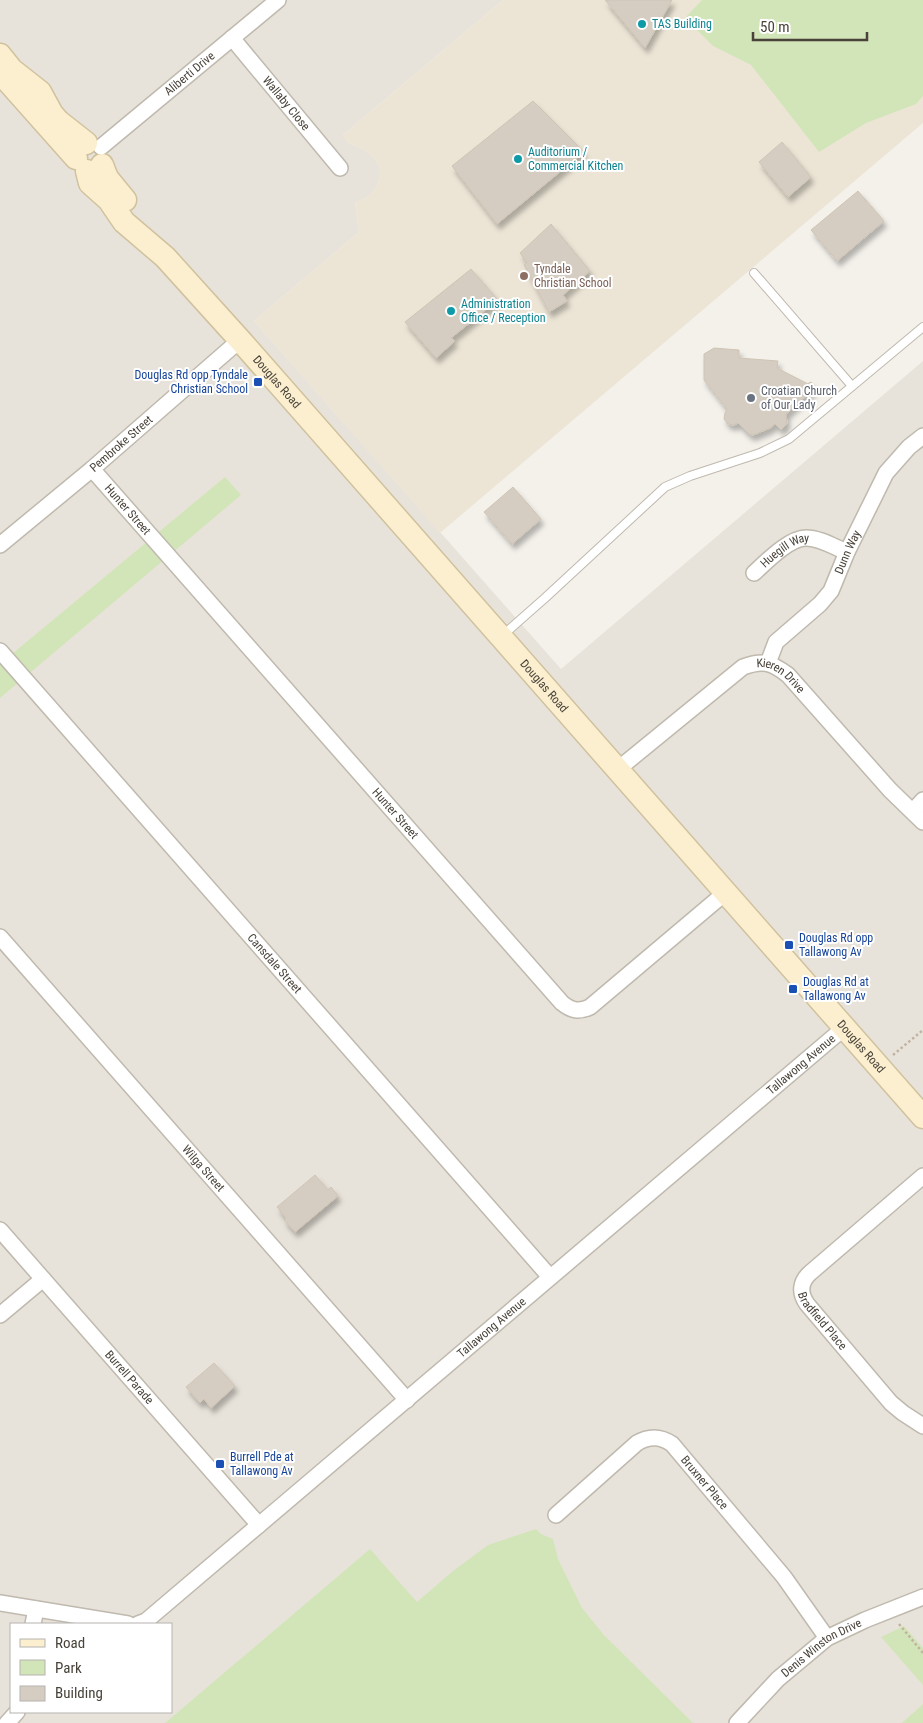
<svg xmlns="http://www.w3.org/2000/svg" width="923" height="1723" font-family="'Roboto Condensed',sans-serif">
  <style>
    .residential { fill: #e8e3da; fill-rule: evenodd }
    .education { fill: #ece5d6 }
    .green { fill: #d2e5b8 }
    .building { fill: #d5cdc1; stroke: #cfc4b5; filter: url(#shadow) }
    .lines { fill: none; stroke-linecap: round; stroke-linejoin: round }
    .lane-casing { stroke: #bfb9ae; stroke-width: 10 }
    .street-casing { stroke: #bfb9ae; stroke-width: 18 }
    .secondary-casing { stroke: #d0c29e; stroke-width: 25 }
    .path { stroke: #c0b4a1; stroke-width: 2.5; stroke-dasharray: 2.5 2.5; stroke-linecap: butt }
    .lane { stroke: #fff; stroke-width: 8 }
    .street { stroke: #fff; stroke-width: 15 }
    .secondary { stroke: #fbefcf; stroke-width: 22 }
    .culture-dot { fill: #0f9aa8; stroke: #fff; stroke-width: 2 }
    .education-dot { fill: #8d6e63; stroke: #fff; stroke-width: 2 }
    .transit-dot { fill: #1a4fb4; stroke: #fff; stroke-width: 2 }
    .worship-dot { fill: #6b7280; stroke: #fff; stroke-width: 2 }
    .labels { text-anchor: middle; dominant-baseline: central; stroke-width: 4; stroke-linejoin: round; paint-order: stroke }
    .culture-label { font-size: 12px; fill: #0d838f; stroke: #fff; text-anchor: start }
    .street-label { font-size: 12px; fill: #484239; stroke: #fff }
    .education-label { font-size: 12px; fill: #785e54; stroke: #fff; text-anchor: start }
    .transit-label { font-size: 12px; fill: #164399; stroke: #fff; text-anchor: start }
    .worship-label { font-size: 12px; fill: #5b616d; stroke: #fff; text-anchor: start }
  </style>
  <defs>
    <filter id="shadow"><feDropShadow dx="3" dy="5.5" stdDeviation="2.5" flood-color="#0004"/></filter>
  </defs>
  <rect width="100%" height="100%" fill="#f4f1eb"/>
  <path class="residential" d="M0 0H503L343 135 347 142 365 150 374 158 379 166V180L375 190 367 197 355 203 359 232 254 321 561 669 923 361V1723H0ZM11 1624H171V1712H11Z"/>
  <polygon class="education" points="503,0 923,0 923,123 440,533 254,321 359,232 355,203 367,197 375,190 379,180 379,166 374,158 365,150 347,142 342,136"/>
  <g class="green">
    <polygon points="702,0 923,0 923,96 916,104 866,123 819,152 751,65 713,46 685,18"/>
    <polygon points="225,477 241,495 0,698 0,664"/>
    <polygon points="536,1529 541,1534 553,1539 558,1559 582,1608 604,1635 693,1723 165,1723 370,1549 417,1602 453,1571 488,1545"/>
    <polygon points="904,1626 923,1648 923,1685 881,1637"/>
    <polygon points="923,1704 923,1723 902,1723"/>
  </g>
  <g class="building">
    <polygon points="605,0 672,0 645,48"/>
    <polygon points="533,101 584,152 497,224 452,166"/>
    <polygon points="782,142 811,177 788,197 759,162"/>
    <polygon points="858,191 884,221 837,261 811,230"/>
    <polygon points="551,224 590,271 563,295 567,301 549,312 524,265 527,263 520,253"/>
    <polygon points="471,269 498,300 451,338 455,341 436,358 405,322"/>
    <polygon points="714,348 739,350 739,358 778,361 777,368 808,384 810,382 814,384 813,390 786,414 787,424 781,430 775,424 770,428 753,435 749,434 738,423 734,425 728,424 724,419 725,413 727,409 704,380 704,354"/>
    <polygon points="513,487 541,519 512,544 484,512"/>
    <polygon points="315,1175 328,1190 331,1187 338,1196 295,1232 284,1220 286,1218 277,1207"/>
    <polygon points="214,1363 235,1386 211,1408 204,1399 200,1403 186,1387"/>
  </g>
  <g class="lines">
    <g class="lane-casing">
      <g id="lane">
        <polyline points="754,273 852,386"/>
        <polyline points="502,636 545,598 665,487 690,476 760,453 789,439 923,327"/>
      </g>
    </g>
    <g class="street-casing">
      <g id="street">
        <path id="s1" d="M232 38 340 168"/>
        <path id="s2" d="M101 147 278 0"/>
        <path id="s3" d="M92 469 562 1003C572 1011 579 1012 590 1007L725 893"/>
        <path id="s4" d="M0 545 92 469 240 340"/>
        <path id="s5" d="M754 573C766 562 789 538 806 538 820 538 834 547 847 552"/>
        <path id="s6" d="M0 651 550 1277"/>
        <path id="s7" d="M768 663 776 642 820 604 831 591 847 552 886 473 909 447 923 436"/>
        <path id="s8" d="M617 770 743 667C763 660 771 662 788 675L890 790 923 822"/>
        <polyline points="913,811 923,800"/>
        <path id="s9" d="M0 937 407 1400"/>
        <path id="s10" d="M923 1176 810 1273C800 1282 799 1293 807 1304L891 1403 903 1413 923 1426"/>
        <path id="s11" d="M0 1230 259 1525"/>
        <polyline points="0,1315 43,1279"/>
        <path id="s12" d="M556 1515 637 1443C649 1436 660 1436 672 1444L784 1577 827 1638"/>
        <polyline points="0,1603 128,1624"/>
        <polyline points="33,1624 36,1609"/>
        <path id="s13" d="M138 1624 146 1621 153 1615 844 1028"/>
        <polyline points="7,1723 17,1712"/>
        <path id="s14" d="M737 1723 778 1679 827 1638 865 1620 923 1597"/>
      </g>
    </g>
    <g class="secondary-casing">
      <g id="secondary">
        <polyline points="0,55 12,70 40,92 52,114 58,121 86,143"/>
        <polyline points="5,78 76,158"/>
        <polyline points="102,165 107,178 125,200"/>
        <path id="s15" d="M87 171 90 183 109 200 124 222 165 257 240 340 923 1117"/>
      </g>
    </g>
    <g class="path">
      <polyline points="893,1055 923,1030"/>
      <polyline points="899,1624 923,1653"/>
    </g>
    <use href="#lane" class="lane"/>
    <use href="#street" class="street"/>
    <use href="#secondary" class="secondary"/>
  </g>
  <g class="culture-dot">
    <circle cx="642" cy="24" r="5"/>
    <circle cx="518" cy="159" r="5"/>
    <circle cx="451" cy="311" r="5"/>
  </g>
  <circle class="education-dot" cx="524" cy="276" r="5"/>
  <g class="transit-dot">
    <rect x="253" y="377" width="10" height="10" rx="2.5"/>
    <rect x="784" y="940" width="10" height="10" rx="2.5"/>
    <rect x="788" y="984" width="10" height="10" rx="2.5"/>
    <rect x="215" y="1459" width="10" height="10" rx="2.5"/>
  </g>
  <circle class="worship-dot" cx="751" cy="398" r="5"/>
  <g class="labels">
    <g class="culture-label">
      <text x="652" y="24">TAS Building</text>
      <text x="528" y="152">Auditorium /<tspan x="528" dy="14">Commercial Kitchen</tspan></text>
      <text x="461" y="304">Administration<tspan x="461" dy="14">Office / Reception</tspan></text>
    </g>
    <g class="street-label">
      <text stroke="none"><textPath href="#s2" startOffset="115">Aliberti Drive</textPath></text>
      <text stroke="none"><textPath href="#s1" startOffset="85">Wallaby Close</textPath></text>
      <text stroke="none"><textPath href="#s15" startOffset="286">Douglas Road</textPath></text>
      <text stroke="none"><textPath href="#s4" startOffset="158">Pembroke Street</textPath></text>
      <text stroke="none"><textPath href="#s3" startOffset="54">Hunter Street</textPath></text>
      <text stroke="none"><textPath href="#s7" startOffset="140">Dunn Way</textPath></text>
      <text stroke="none"><textPath href="#s5" startOffset="39">Huegill Way</textPath></text>
      <text stroke="none"><textPath href="#s8" startOffset="205">Kieren Drive</textPath></text>
      <text stroke="none"><textPath href="#s15" startOffset="691">Douglas Road</textPath></text>
      <text stroke="none"><textPath href="#s3" startOffset="459">Hunter Street</textPath></text>
      <text stroke="none"><textPath href="#s6" startOffset="416">Cansdale Street</textPath></text>
      <text stroke="none"><textPath href="#s15" startOffset="1171">Douglas Road</textPath></text>
      <text stroke="none"><textPath href="#s13" startOffset="868">Tallawong Avenue</textPath></text>
      <text stroke="none"><textPath href="#s9" startOffset="308">Wilga Street</textPath></text>
      <text stroke="none"><textPath href="#s10" startOffset="206">Bradfield Place</textPath></text>
      <text stroke="none"><textPath href="#s13" startOffset="462">Tallawong Avenue</textPath></text>
      <text stroke="none"><textPath href="#s11" startOffset="196">Burrell Parade</textPath></text>
      <text stroke="none"><textPath href="#s12" startOffset="196">Bruxner Place</textPath></text>
      <text stroke="none"><textPath href="#s14" startOffset="114">Denis Winston Drive</textPath></text>
    </g>
    <g class="education-label">
      <text x="534" y="269">Tyndale<tspan x="534" dy="14">Christian School</tspan></text>
    </g>
    <g class="transit-label">
      <text x="248" y="375" text-anchor="end">Douglas Rd opp Tyndale<tspan x="248" dy="14">Christian School</tspan></text>
      <text x="799" y="938">Douglas Rd opp<tspan x="799" dy="14">Tallawong Av</tspan></text>
      <text x="803" y="982">Douglas Rd at<tspan x="803" dy="14">Tallawong Av</tspan></text>
      <text x="230" y="1457">Burrell Pde at<tspan x="230" dy="14">Tallawong Av</tspan></text>
    </g>
    <g class="worship-label">
      <text x="761" y="391">Croatian Church<tspan x="761" dy="14">of Our Lady</tspan></text>
    </g>
  </g>
  <rect x="10" y="1623" width="162" height="90" fill="#ffffff" stroke="#b6b3b0"/>
  <rect x="20" y="1639" width="25" height="8" fill="#fbefcf" stroke="#b6b3b0"/>
  <text x="55" y="1648" font-size="15" fill="#484239">Road</text>
  <rect x="20" y="1660" width="25" height="15" fill="#d2e5b8" stroke="#b6b3b0"/>
  <text x="55" y="1673" font-size="15" fill="#484239">Park</text>
  <rect x="20" y="1686" width="25" height="15" fill="#d5cdc1" stroke="#b6b3b0"/>
  <text x="55" y="1698" font-size="15" fill="#484239">Building</text>
  <path d="M753 32v8h114v-8" fill="none" stroke="#484239" stroke-width="2.5"/>
  <text x="760" y="32" font-size="15" fill="#484239" stroke="#ffffff" stroke-width="4" paint-order="stroke">50 m</text>
</svg>
